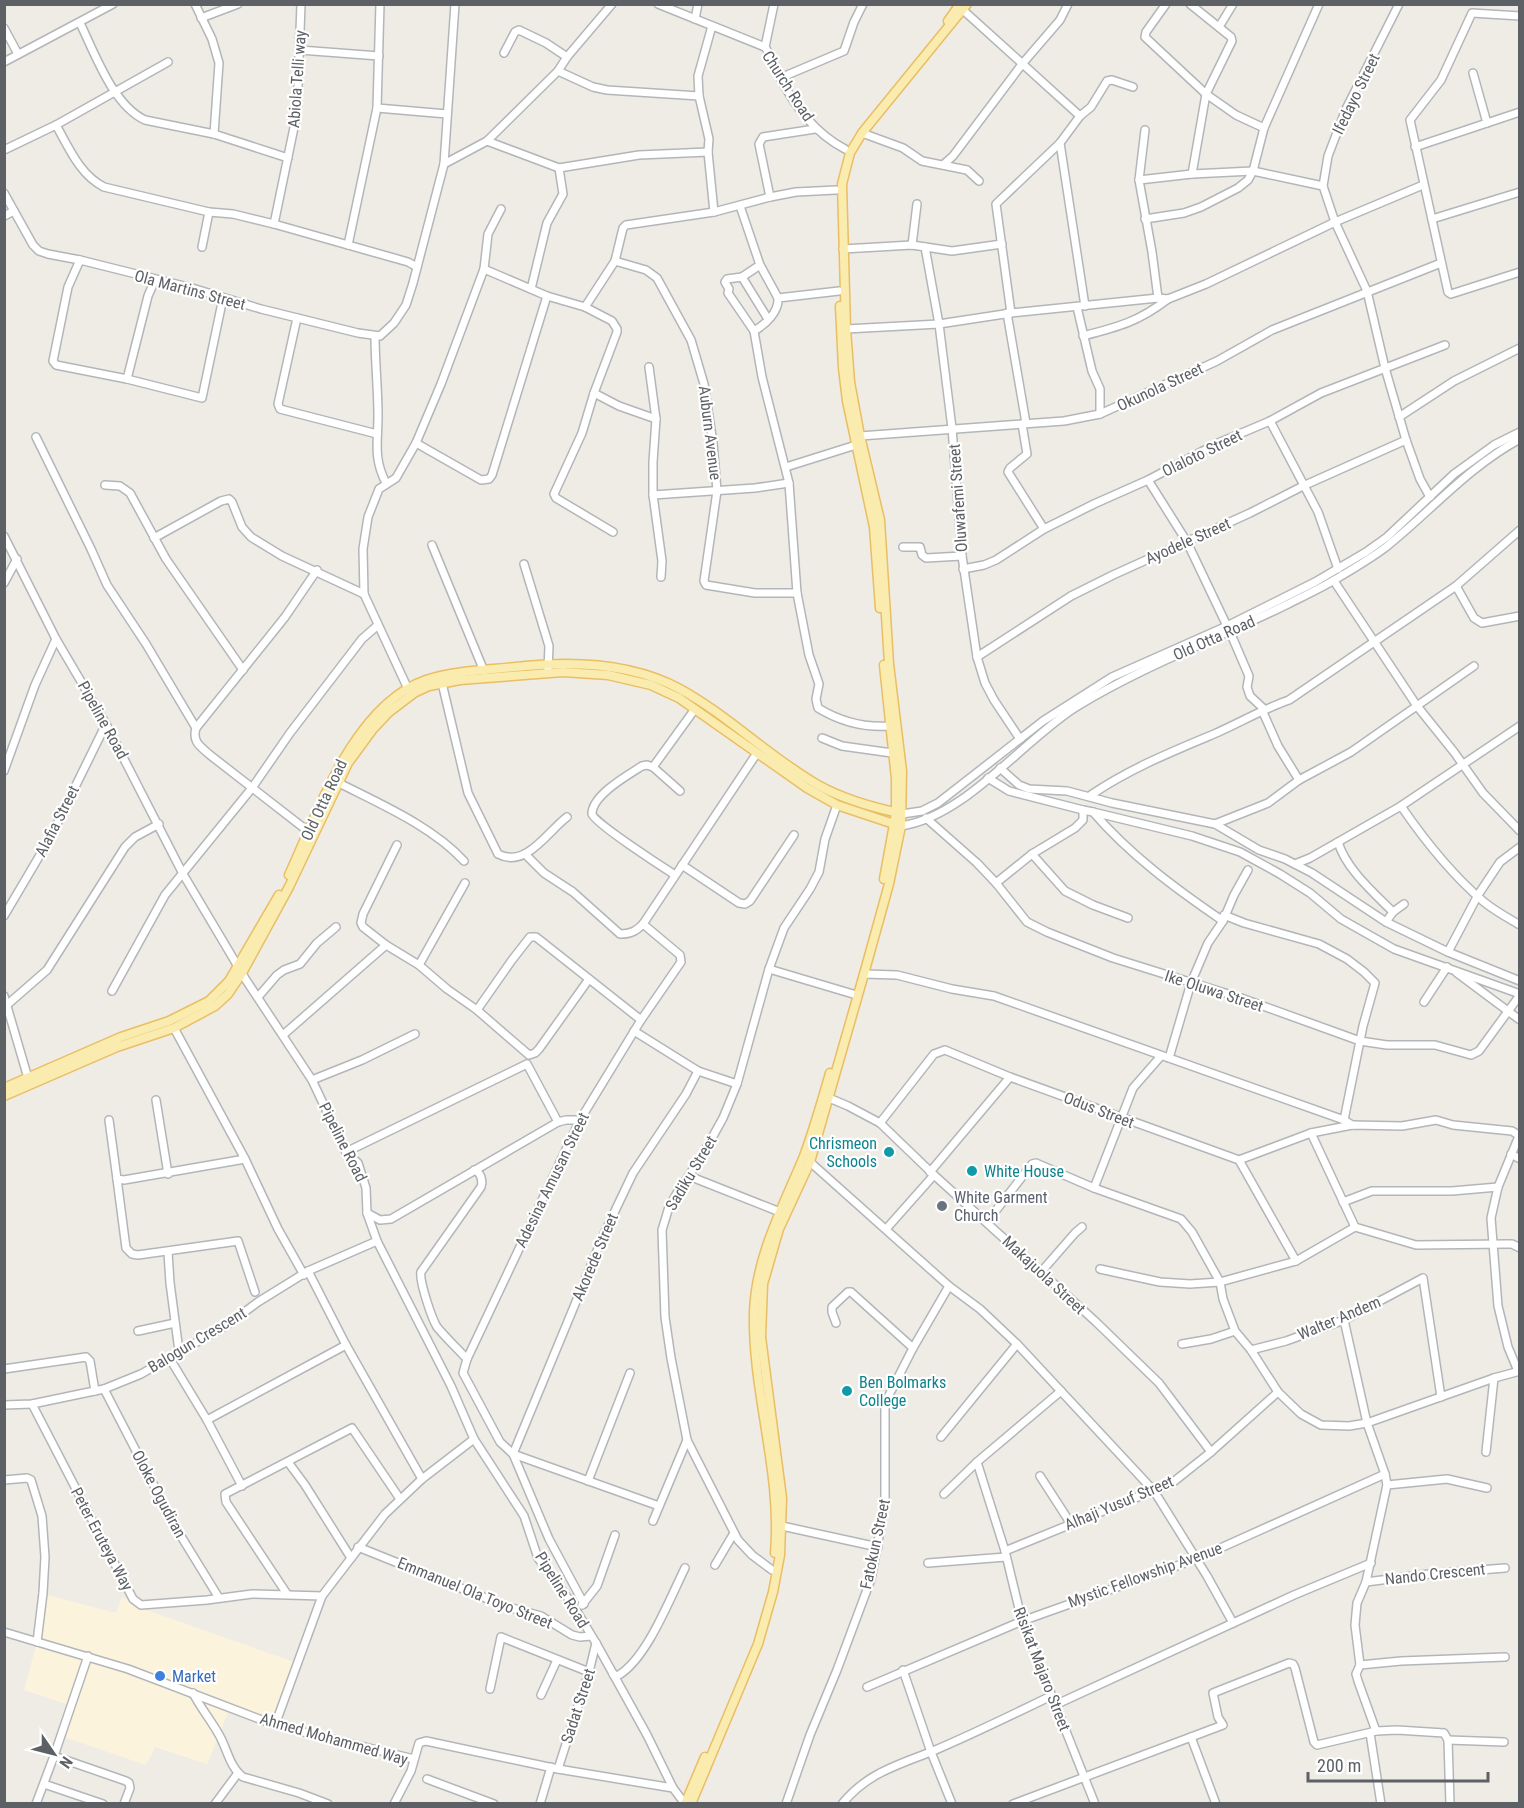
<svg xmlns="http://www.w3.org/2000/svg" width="1524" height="1808" font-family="'Roboto Condensed',sans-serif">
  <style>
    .commercial { fill: #fcf3dd }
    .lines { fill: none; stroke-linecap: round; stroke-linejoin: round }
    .minor-casing { stroke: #b3b6b9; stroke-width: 10 }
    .major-casing { stroke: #e9be64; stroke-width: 11 }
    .minor { stroke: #fff; stroke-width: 7 }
    .major { stroke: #faebaf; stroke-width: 8 }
    .culture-dot { fill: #0f9aa8; stroke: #fff; stroke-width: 2 }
    .worship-dot { fill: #6b7280; stroke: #fff; stroke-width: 2 }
    .shop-dot { fill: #3f7fe0; stroke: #fff; stroke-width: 2 }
    .labels { text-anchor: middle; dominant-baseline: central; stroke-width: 4.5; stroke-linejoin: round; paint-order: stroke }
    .street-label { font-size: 16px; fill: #5d6165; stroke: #fff }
    .culture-label { font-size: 16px; fill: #0d838f; stroke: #fff; text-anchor: start }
    .worship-label { font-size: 16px; fill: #5b616d; stroke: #fff; text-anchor: start }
    .shop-label { font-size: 16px; fill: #366cbe; stroke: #fff; text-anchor: start }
  </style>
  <rect width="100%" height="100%" fill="#efece6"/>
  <polygon class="commercial" points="43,1594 116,1613 122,1597 146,1610 297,1663 276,1727 228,1713 207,1764 155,1747 146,1765 58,1735 69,1705 24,1690 37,1642"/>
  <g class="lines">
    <g class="minor-casing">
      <g id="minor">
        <polyline points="195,4 212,39 219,63 214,134"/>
        <path d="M658 4 765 47C772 57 775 67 780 77 794 106 816 134 845 149"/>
        <polyline points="1166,4 1146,32 1145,37 1206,94 1236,115 1264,128"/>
        <polyline points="1190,4 1231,37 1232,41 1206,94 1192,174"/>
        <polyline points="963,10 1080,116"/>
        <polyline points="1520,16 1472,13 1441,80 1410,120 1448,292 1451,294 1520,272"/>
        <polyline points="201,18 238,4"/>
        <polyline points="695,19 698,4"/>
        <path d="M80 23C95 54 113 105 145 120L214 134 288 158"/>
        <polyline points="712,26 698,76 699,96 709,139 708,152 714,212"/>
        <polyline points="1219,27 1233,4"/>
        <polyline points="4,28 18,54"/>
        <polyline points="765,47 774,4"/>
        <polyline points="300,50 379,56"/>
        <polyline points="504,53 515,32 519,30 546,43 567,57"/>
        <polyline points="4,62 113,4"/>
        <polyline points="558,71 593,87 607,90 699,96"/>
        <polyline points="1473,73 1487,123"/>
        <polyline points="780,78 844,51 854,22 863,4"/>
        <polyline points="377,108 447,114"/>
        <path d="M56 125C69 148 80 175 104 187L209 212 233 214 274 224 408 262 417 267"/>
        <polyline points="1145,130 1139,180 1152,252 1158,298"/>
        <polyline points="862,133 903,148 922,161 967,170 979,181"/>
        <polyline points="487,141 559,168 639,155 708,152"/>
        <polyline points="1060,143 1085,306"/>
        <polyline points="1415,147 1520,112"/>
        <polyline points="4,150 56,125 168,62"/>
        <polyline points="444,164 487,141 558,71 567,57 612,4"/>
        <polyline points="944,164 953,156 1023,63 1060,20 1068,4"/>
        <polyline points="1139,180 1192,174 1253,171 1323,186 1335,222 1367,291 1385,368 1406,440 1420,479 1430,497"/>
        <polyline points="1323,186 1328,156 1346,109 1399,4"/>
        <polyline points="4,193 33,245 39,251 48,254 80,260 192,288 261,309 358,333 380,336 394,323 406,305 413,283 444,164 455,4"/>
        <polyline points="770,197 759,144 763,137 815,129"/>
        <polyline points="740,206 760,265 778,298"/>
        <polyline points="4,216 14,211"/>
        <polyline points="1145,219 1184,213 1201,207 1238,188 1248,180 1253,171 1264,128 1319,4"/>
        <polyline points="1432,219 1520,192"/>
        <polyline points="274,224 297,113 301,4"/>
        <polyline points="348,245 377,108 380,4"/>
        <polyline points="912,245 917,204"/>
        <polyline points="202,247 209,212"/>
        <polyline points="925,247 939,324 952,428 962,556 977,657 985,683 994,700 1020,739"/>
        <polyline points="843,249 912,245 952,251 1002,244"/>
        <polyline points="80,260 68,287 53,361 56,365 127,379"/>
        <polyline points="615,261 646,270 657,278 691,340 704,384 713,443 717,491 704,581 706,585 755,593 797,593"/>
        <polyline points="484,269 547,296 585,307 615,261 623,228 626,225 714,212 770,197 796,192 836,190"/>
        <polyline points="742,277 768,319"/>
        <polyline points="155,280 148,296 127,379 202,398 223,298"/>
        <polyline points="531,289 547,223 563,194 559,168"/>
        <path d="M839 291 778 298C779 312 766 324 754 331L762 377 789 483 797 593 809 655 819 684 816 699 818 708C841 722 863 728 890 726"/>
        <polyline points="585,307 612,321 617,329 617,332 594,393 582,433 554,494 556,498 613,532"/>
        <polyline points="1077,307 1092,371 1100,389 1100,414"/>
        <polyline points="1007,313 1026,423"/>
        <polyline points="1011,313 996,204 1060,143 1080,116 1091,107 1107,81 1112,80 1133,87"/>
        <polyline points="297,318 278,404 280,409 377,434"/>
        <polyline points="846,329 939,324 1011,313 1158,298 1168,299 1206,284 1335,222 1423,185"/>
        <polyline points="754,331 728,293 729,289 725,282 727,279 742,277 760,265"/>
        <path d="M375 336C375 362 378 389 378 415 378 442 373 458 386 483"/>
        <path d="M1083 336C1118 327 1138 322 1168 299"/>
        <polyline points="649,367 656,419 653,462 653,495 662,561 661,577"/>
        <polyline points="594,393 619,406 656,419"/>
        <polyline points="1399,417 1454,381 1520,348"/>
        <polyline points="1270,421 1318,512 1338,569"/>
        <polyline points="1022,424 1027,454 1010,468 1008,472 1044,529"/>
        <polyline points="860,436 1064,421 1100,414 1217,361 1272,330 1441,263"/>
        <polyline points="36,437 91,549 107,585 146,644 196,728"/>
        <polyline points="416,443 481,480 489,479 492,475 547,296"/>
        <polyline points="786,467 856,445"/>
        <polyline points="1148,480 1187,542 1227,626"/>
        <polyline points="105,485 120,486 130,493 166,559 243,670"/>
        <polyline points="653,495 755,488 789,483"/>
        <polyline points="4,536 56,639 106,724 183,874 246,980 312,1080 346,1152 358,1163 366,1188 367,1213 377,1241 451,1386 474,1439 524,1516 538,1558 573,1605 596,1643 647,1735 673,1788"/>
        <polyline points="154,538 221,501 229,499 232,502 242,527 251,537 282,556 364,594"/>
        <polyline points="432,545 484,671"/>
        <polyline points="903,547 920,547 922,555 926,558 962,556"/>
        <polyline points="524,564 549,646 548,669"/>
        <polyline points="963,569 984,565 996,560 1044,529 1094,504 1148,480 1218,443 1270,421 1321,393 1445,345"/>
        <polyline points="1334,581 1417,706 1454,752 1483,793 1520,831"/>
        <polyline points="4,583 17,559"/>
        <polyline points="1456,586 1474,618 1482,623 1520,616"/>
        <polyline points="1230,632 1249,676 1247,687 1250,696 1264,709"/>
        <polyline points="977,657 1071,596 1113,575 1250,513 1303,486 1406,440"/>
        <path d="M442 683 468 793 498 854C526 869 548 831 567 817"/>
        <polyline points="408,689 364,594 363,549 368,517 379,489 396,478 416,443 441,384 484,269 488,234 501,209"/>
        <polyline points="1262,710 1278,746 1299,780"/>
        <polyline points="822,738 842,746 892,753"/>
        <polyline points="653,767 680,791"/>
        <polyline points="1000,768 1019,785 1029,789 1067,791 1112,803 1215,824 1268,803 1299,780 1351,752 1474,666"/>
        <polyline points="4,771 35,685 56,639"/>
        <polyline points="988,778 1009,791 1083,810"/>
        <path d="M337 782C380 804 432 826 464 861"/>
        <path d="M1091 795C1129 769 1171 752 1214 734 1239 723 1263 709 1289 700L1456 586 1520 530"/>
        <path d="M1401 806C1425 841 1451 874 1484 902 1495 911 1508 918 1520 925"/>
        <polyline points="1093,812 1192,836 1240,852 1280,874 1310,893 1341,919 1394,949 1520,994"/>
        <polyline points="902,814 922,811 938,803 1043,721 1112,677 1227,626 1315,582 1366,552 1387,537 1454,474 1494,445 1520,432"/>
        <polyline points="926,818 977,863 996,883 1027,922 1047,932 1113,958 1241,998 1360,1041 1387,1045 1435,1045 1471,1055 1479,1051 1520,995"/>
        <polyline points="1215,824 1259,850 1285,859 1312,873 1386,922 1448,952 1520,981"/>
        <path d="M901 826C965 817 1022 741 1076 707 1143 666 1217 639 1288 604 1304 596 1321 588 1336 579 1353 569 1370 559 1386 547 1431 511 1468 467 1520 439"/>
        <path d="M309 832 210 755C200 746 192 742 196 728L285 617 317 570"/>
        <path d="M1338 842C1346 869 1374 893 1393 912L1386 922"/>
        <polyline points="397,845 363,914 361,923 363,927 386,945 419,965 447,989 477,1010 529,1055 535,1053 539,1049 589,979"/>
        <path d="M525 854 544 873 573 892 620 934C631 934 636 931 643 924L757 753"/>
        <polyline points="1032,854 1065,891 1093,905 1128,918"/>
        <polyline points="1295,864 1310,858 1401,806 1520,726"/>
        <polyline points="682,865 739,903 745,904 750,901 794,835"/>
        <path d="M675 875C664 868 593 822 592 814 592 795 628 775 642 766L647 765 653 767 695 709"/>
        <path d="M996 883 1032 854 1075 828 1083 820V810L1093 812C1130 855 1176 889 1223 921"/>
        <polyline points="1393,912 1404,904"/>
        <polyline points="1224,915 1244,923 1319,944 1347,959 1364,972 1375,983 1363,1026 1344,1120"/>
        <polyline points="4,916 50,838 106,724"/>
        <polyline points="643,924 680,955 681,962 641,1020 580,1120 467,1359 463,1373 500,1442 513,1454 659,1506"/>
        <polyline points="1448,952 1478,895 1500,862 1520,847"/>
        <polyline points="419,965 465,883"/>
        <polyline points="769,969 853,994"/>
        <polyline points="1457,973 1520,1020"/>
        <polyline points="864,974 897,975 952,989 994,996 1344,1120 1352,1125"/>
        <polyline points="112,991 165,895 252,788 290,733 362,639 378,625"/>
        <polyline points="4,996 28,1078"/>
        <polyline points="258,997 277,975 284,970 300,964 317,943 336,927"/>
        <polyline points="1424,1002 1447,967"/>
        <polyline points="8,1004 47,970 125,847 135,837 159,824"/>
        <polyline points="477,1010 512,960 530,937 536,937 641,1020"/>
        <polyline points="174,1028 245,1159 278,1229 304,1275"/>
        <polyline points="634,1031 698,1071 737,1084"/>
        <polyline points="283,1035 386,945"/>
        <polyline points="1169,1058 1191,983 1208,943 1223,921 1234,895 1248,870"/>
        <polyline points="312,1080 362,1060 415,1034"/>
        <polyline points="829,1098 848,1106 880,1123 934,1175 1095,1321 1159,1383 1211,1452"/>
        <polyline points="156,1100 168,1174"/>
        <polyline points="109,1120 117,1179 124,1180 245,1159"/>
        <polyline points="880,1123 934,1054 945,1050 1010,1077 1239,1160 1296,1261"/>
        <polyline points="1311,1133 1355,1227 1416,1245 1506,1244 1512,1244 1520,1248"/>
        <polyline points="346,1152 527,1064 558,1122"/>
        <polyline points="1511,1154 1520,1159"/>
        <polyline points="1239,1160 1311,1133 1352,1125 1402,1126 1436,1120 1453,1125 1512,1131 1520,1136"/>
        <polyline points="810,1162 949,1286 980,1309 1017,1344 1154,1491 1207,1576 1233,1623"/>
        <polyline points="930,1172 1010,1077"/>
        <polyline points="689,1176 780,1212"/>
        <polyline points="117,1179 126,1248 132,1254 138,1255 238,1241 255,1292"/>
        <polyline points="1094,1188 1133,1088 1161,1056"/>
        <polyline points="1343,1202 1372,1191 1452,1191 1498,1187"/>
        <polyline points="367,1213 380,1220 391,1219 558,1122 566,1120 580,1120"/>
        <polyline points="987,1222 1032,1164 1036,1163 1094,1188 1181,1219 1192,1232 1220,1282 1223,1299 1235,1331 1251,1350 1278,1392 1301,1414 1321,1425 1349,1426 1367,1423 1494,1378 1520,1371"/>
        <polyline points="887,1228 934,1175"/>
        <polyline points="168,1252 170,1283 179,1351"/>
        <polyline points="1100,1269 1160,1282 1190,1284 1220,1282 1296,1261 1355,1227"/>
        <polyline points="308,1271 346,1345 422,1479"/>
        <polyline points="1041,1272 1075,1233 1082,1227"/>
        <polyline points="1344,1320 1367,1423 1385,1474 1387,1485 1366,1582 1357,1603 1355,1625 1360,1665 1356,1674 1358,1681 1376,1731"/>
        <polyline points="836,1323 832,1312 832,1307 848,1292 851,1292 913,1348"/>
        <polyline points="138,1331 175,1323"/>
        <polyline points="1182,1344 1211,1339 1235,1331"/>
        <polyline points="1251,1350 1286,1341 1344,1320 1423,1278 1441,1397"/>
        <polyline points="170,1359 207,1420 242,1486"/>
        <path d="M467 1359C457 1348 446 1338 437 1327 432 1319 419 1281 421 1272L481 1187C483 1181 481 1172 474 1170"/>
        <polyline points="4,1369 86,1357 90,1361 95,1391"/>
        <polyline points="1518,1371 1508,1347 1498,1306 1491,1218 1498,1187 1519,1136"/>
        <polyline points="104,1389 176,1528 219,1598"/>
        <polyline points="32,1404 133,1599 141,1605 207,1600 252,1594 322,1596"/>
        <polyline points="4,1405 32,1404 104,1389 141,1374 227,1325 258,1302 308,1271 377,1241"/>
        <polyline points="207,1420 346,1345"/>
        <polyline points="941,1437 1017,1344"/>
        <polyline points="1486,1452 1494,1378"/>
        <polyline points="513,1454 604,1234 633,1173 686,1094 698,1071"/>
        <polyline points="513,1454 549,1539 584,1604"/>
        <polyline points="288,1462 305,1485 351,1558"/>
        <polyline points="977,1462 1005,1551 1022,1621 1095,1804"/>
        <polyline points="1040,1476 1071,1524"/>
        <polyline points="4,1480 27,1478 31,1480 42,1516 45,1557 43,1593 37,1642"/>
        <polyline points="588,1481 630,1373"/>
        <polyline points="1387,1485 1447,1479 1487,1488"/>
        <polyline points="944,1494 977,1462 1061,1391"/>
        <polyline points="653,1521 687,1440"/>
        <polyline points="782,1526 878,1547"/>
        <polyline points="358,1547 508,1607 541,1616 572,1635 580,1637 591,1636"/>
        <polyline points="1005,1551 1172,1483 1211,1452 1278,1392"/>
        <polyline points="928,1563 1006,1557"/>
        <polyline points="715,1565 734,1533"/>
        <polyline points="772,1570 752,1555 738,1540 687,1440 671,1358 665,1317 662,1230 669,1207 677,1193 702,1156 723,1118 737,1084 769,969 784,928 810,889 819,872 825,839 837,805"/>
        <polyline points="1366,1582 1429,1574 1505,1568"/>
        <polyline points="287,1594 226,1502 225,1494 352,1428 400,1499"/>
        <polyline points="582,1605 597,1586 615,1535"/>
        <polyline points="4,1632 128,1669 275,1725 414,1759"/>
        <polyline points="1360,1665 1401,1661 1505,1657"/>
        <polyline points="903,1670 931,1752 952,1804"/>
        <path d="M613 1674 617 1676C646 1661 670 1598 685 1568"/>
        <polyline points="867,1687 1022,1621 1196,1559 1385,1474"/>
        <polyline points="490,1689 501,1637 589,1672"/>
        <path d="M193 1693C200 1707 210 1719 218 1733 227 1747 229 1767 243 1777L299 1793 328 1804"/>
        <polyline points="541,1695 557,1660"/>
        <polyline points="1055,1705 1294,1595 1371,1563"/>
        <polyline points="275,1725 322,1596 385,1514 422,1479 474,1439"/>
        <polyline points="1370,1733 1381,1804"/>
        <polyline points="1191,1737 1216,1804"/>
        <polyline points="1448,1740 1504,1742"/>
        <polyline points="54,1756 126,1781 129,1783 130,1788 124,1804"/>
        <polyline points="558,1769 589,1672 596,1643"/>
        <polyline points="427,1779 494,1804"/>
        <polyline points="44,1784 103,1804"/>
        <polyline points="36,1804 54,1756 88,1656"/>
        <polyline points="215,1804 238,1773"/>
        <polyline points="394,1804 411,1771 419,1743 426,1741 558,1769 673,1788 685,1804"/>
        <polyline points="540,1804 551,1767"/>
        <polyline points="786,1804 810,1735 837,1670 871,1579 885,1504 885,1408 887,1399 913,1348 949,1286"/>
        <path d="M842 1804C867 1773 898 1765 933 1751 973 1734 1012 1715 1051 1696"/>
        <polyline points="1013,1804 1223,1725 1218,1717 1213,1693 1289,1663 1293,1664 1295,1668 1314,1742 1317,1745 1376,1731 1397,1730 1444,1733 1448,1740 1450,1804"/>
      </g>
    </g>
    <g class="major-casing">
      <g id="major">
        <polyline points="948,21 960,4"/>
        <polyline points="840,306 843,368 847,401 874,527 880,608"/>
        <path d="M289 875C318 812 354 705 426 680 457 670 493 670 525 666 577 661 634 664 680 689 729 716 769 757 818 785 843 799 871 807 899 813"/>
        <polyline points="884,879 896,813 896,779 884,665"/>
        <polyline points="4,1088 121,1037 169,1021 209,1001 229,981 279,895"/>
        <polyline points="4,1096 117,1047 174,1028 215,1006 228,994 242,973 289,887 348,763 373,729 389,712 414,693 429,686 460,680 563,672 608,675 651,685 679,698 807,788 837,805 897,825"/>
        <path d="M775 1553C782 1471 752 1393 754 1312 756 1256 783 1207 804 1156 814 1129 822 1101 830 1073"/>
        <polyline points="685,1804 705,1757"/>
        <polyline points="691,1804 758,1644 773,1592 780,1555 782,1498 761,1337 763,1284 779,1229 810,1162 864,974 889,884 901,826 902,771 889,664 880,520 860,436 850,382 846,329 842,184 850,153 862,133 967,4"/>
      </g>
    </g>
    <use href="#minor" class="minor"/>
    <use href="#major" class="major"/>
  </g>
  <g class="culture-dot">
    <circle cx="889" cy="1152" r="6"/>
    <circle cx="972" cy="1171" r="6"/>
    <circle cx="847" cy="1391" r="6"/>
  </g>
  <circle class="worship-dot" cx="942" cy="1206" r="6"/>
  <circle class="shop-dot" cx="160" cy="1676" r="6"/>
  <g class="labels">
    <g class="street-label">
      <text transform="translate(297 79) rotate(-86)">Abiola Telli way</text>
      <text transform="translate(788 86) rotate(57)">Church Road</text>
      <text transform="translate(1356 94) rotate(-64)">Ifedayo Street</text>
      <text transform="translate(190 290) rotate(15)">Ola Martins Street</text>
      <text transform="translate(1160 387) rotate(-25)">Okunola Street</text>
      <text transform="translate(710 433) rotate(83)">Auburn Avenue</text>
      <text transform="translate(1202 453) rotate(-26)">Olaloto Street</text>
      <text transform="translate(958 498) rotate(-94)">Oluwafemi Street</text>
      <text transform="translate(1188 541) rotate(-24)">Ayodele Street</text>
      <text transform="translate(1214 638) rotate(-24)">Old Otta Road</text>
      <text transform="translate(103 720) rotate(61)">Pipeline Road</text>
      <text transform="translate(324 800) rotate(-65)">Old Otta Road</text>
      <text transform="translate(57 821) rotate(-63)">Alafia Street</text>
      <text transform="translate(1214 991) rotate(18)">Ike Oluwa Street</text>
      <text transform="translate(1099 1110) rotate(21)">Odus Street</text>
      <text transform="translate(343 1142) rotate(63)">Pipeline Road</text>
      <text transform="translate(691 1173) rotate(-59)">Sadiku Street</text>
      <text transform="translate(552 1180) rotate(-64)">Adesina Amusan Street</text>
      <text transform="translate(595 1257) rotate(-67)">Akorede Street</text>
      <text transform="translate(1044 1275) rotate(43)">Makajuola Street</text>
      <text transform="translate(1339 1318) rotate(-23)">Walter Andem</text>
      <text transform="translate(197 1340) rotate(-31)">Balogun Crescent</text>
      <text transform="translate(159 1494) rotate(62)">Oloke Ogudiran</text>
      <text transform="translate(1119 1503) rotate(-23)">Alhaji Yusuf Street</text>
      <text transform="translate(102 1539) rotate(62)">Peter Eruteya Way</text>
      <text transform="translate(875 1544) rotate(-78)">Fatokun Street</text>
      <text transform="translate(1435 1574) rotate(-6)">Nando Crescent</text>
      <text transform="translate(1145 1575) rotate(-20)">Mystic Fellowship Avenue</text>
      <text transform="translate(562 1590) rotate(58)">Pipeline Road</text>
      <text transform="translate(475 1593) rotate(22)">Emmanuel Ola Toyo Street</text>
      <text transform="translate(1042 1669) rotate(69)">Risikat Majaro Street</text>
      <text transform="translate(578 1706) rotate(-72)">Sadat Street</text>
      <text transform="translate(334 1739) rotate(16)">Ahmed Mohammed Way</text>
    </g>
    <g class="culture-label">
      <text x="877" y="1143" text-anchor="end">Chrismeon<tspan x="877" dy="18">Schools</tspan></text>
      <text x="984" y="1171">White House</text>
      <text x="859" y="1382">Ben Bolmarks<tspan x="859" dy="18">College</tspan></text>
    </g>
    <g class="worship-label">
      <text x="954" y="1197">White Garment<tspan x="954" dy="18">Church</tspan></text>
    </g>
    <g class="shop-label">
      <text x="172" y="1676">Market</text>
    </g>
  </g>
  <rect width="1524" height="1808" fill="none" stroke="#5d6165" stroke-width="12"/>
  <g transform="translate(54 1754) rotate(125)" stroke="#ffffff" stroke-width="4.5" paint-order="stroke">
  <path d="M0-4.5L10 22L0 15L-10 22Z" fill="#5d6165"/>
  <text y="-9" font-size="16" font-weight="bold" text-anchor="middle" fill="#5d6165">N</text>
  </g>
  <path d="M1308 1772v9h180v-9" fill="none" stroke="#5d6165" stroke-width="3"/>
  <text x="1317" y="1772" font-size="18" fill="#5d6165" stroke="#ffffff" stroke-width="4.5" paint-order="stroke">200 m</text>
</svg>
